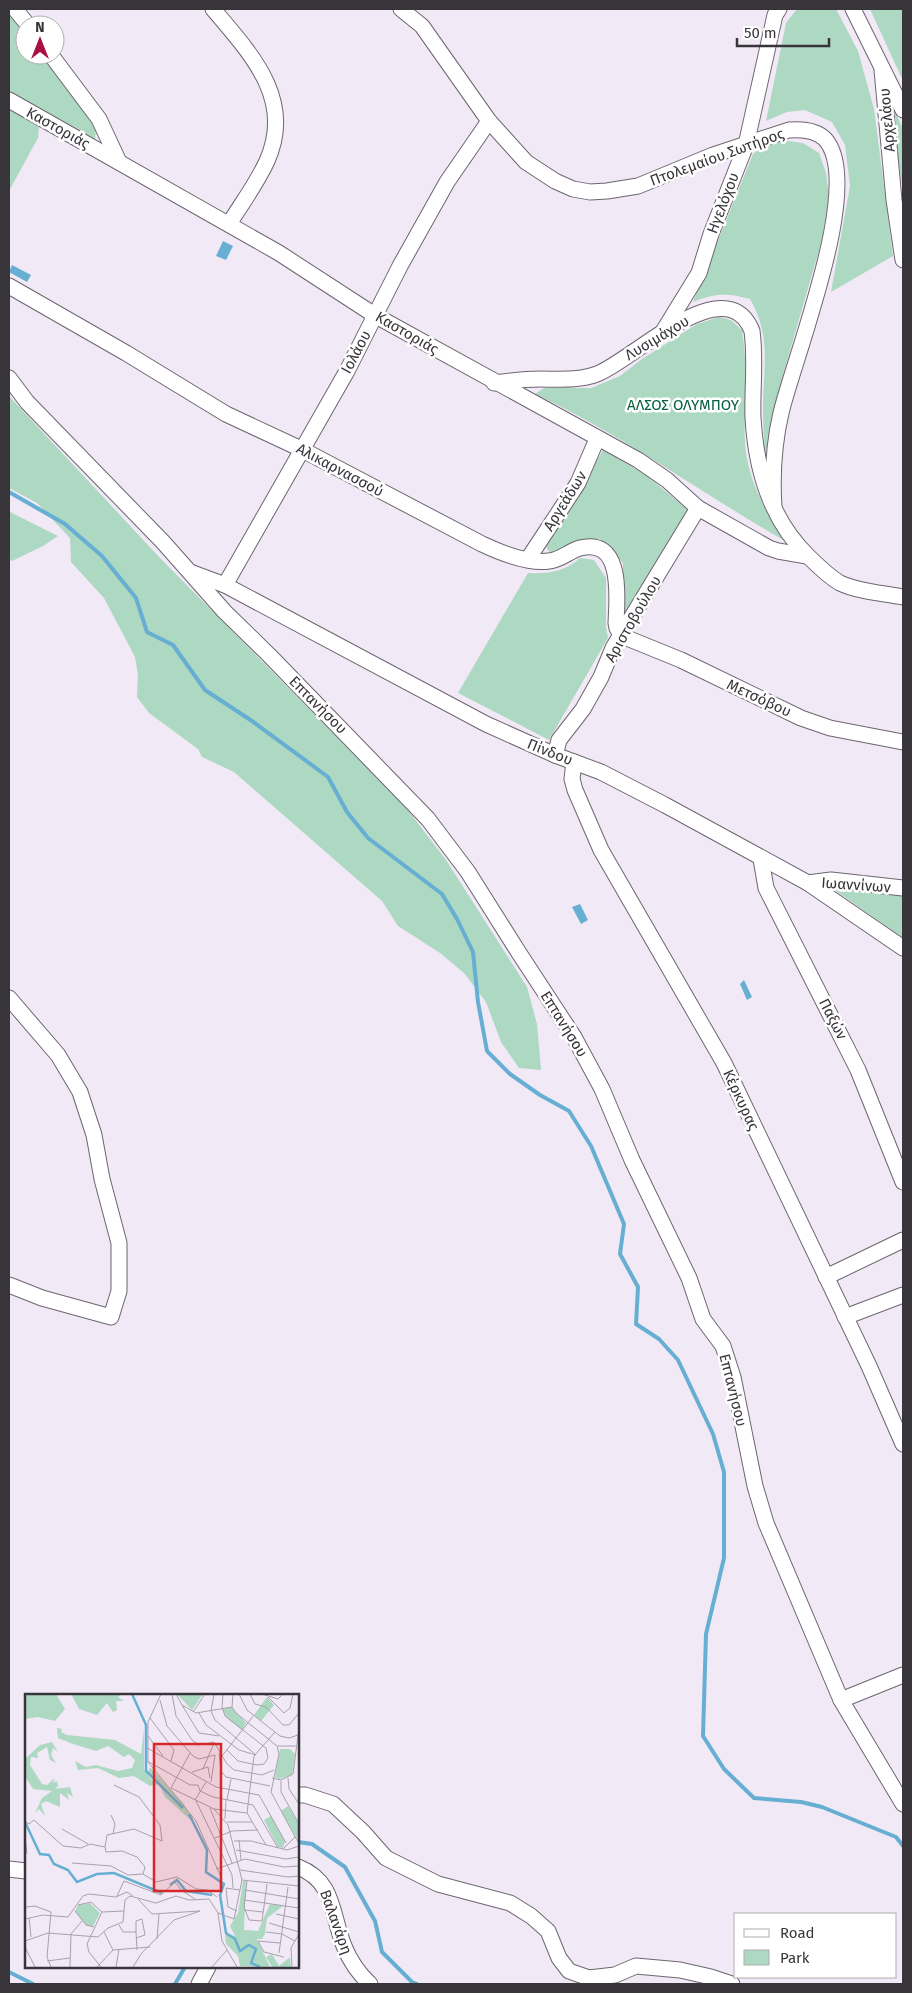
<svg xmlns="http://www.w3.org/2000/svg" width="912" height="1993" font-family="'Fira Sans',sans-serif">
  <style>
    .green { fill: #add8c1 }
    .water { fill: #66afd2 }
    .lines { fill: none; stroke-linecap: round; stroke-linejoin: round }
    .stream { stroke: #66afd2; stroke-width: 4 }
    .minor-casing { stroke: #6d6570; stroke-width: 17 }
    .minor { stroke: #fff; stroke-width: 15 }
    .labels { text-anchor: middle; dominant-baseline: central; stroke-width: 5; stroke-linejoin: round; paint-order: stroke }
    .street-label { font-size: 15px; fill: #38353a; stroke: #fff }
    .park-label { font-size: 15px; fill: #096241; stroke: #fff }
    .inset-river { fill: none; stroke: #66afd2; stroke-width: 2.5 }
    .inset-road { fill: none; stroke: #a8a1ab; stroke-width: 1 }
    .view { fill: #d62828; fill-opacity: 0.15; stroke: #d62828; stroke-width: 2.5 }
    .inset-edge { fill: none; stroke: #38353a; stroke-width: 2.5 }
  </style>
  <rect width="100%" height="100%" fill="#f2e9f7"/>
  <g class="green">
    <polygon points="797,9 836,9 858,51 874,109 893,256 831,292 850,186 845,145 832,122 805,110 787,112 766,121 786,23"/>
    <polygon points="870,9 903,9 903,81"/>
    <polygon points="9,13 25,34 25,55 42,55 86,110 96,127 95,141 9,93"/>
    <polygon points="9,108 39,125 38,138 9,191"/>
    <polygon points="895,111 903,129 903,191 896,147"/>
    <path d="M781 140 803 143 819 153 826 173 829 195 822 240 780 385 765 456C764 440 763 425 763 409 763 368 772 337 750 299 726 293 716 293 693 302L753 154 764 146Z"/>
    <path d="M719 317 731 320 742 330C745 349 746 368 746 388 746 410 743 431 746 453 751 486 767 514 785 541 701 493 623 435 535 394L544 388H591L620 376 642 359 697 324Z"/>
    <polygon points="9,396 161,559 404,805 446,860 527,987 537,1024 541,1070 519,1068 501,1042 486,1002 464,973 440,953 398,926 382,901 234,772 202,757 198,749 149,713 137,697 138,675 135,657 104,598 71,562 70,538 37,503 9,488"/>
    <path d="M603 450 646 475 688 510 627 613 623 615V563L610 548 600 539C581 540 567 544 552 555L548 550 546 546Z"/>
    <polygon points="9,511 12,513 58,536 43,546 12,561 9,559"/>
    <path d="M580 558 594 560 606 578V627L608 638 549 740 458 693 528 573C548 574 565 572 580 558Z"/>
    <polygon points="836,886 903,893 903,938 836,891"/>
  </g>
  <g class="water">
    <polygon points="223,241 233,246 226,260 216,256"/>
    <polygon points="12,265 31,275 27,282 9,272"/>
    <polygon points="580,904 588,920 581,924 572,907"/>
    <polygon points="744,980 752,997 747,1000 740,984"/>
  </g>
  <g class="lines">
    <g class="stream">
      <polyline points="9,492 65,524 102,556 136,598 147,632 173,645 205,690 252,721 328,777 347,812 368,838 442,894 457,919 473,952 478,1002 487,1051 510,1074 540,1095 569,1111 591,1146 624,1224 620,1254 638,1287 636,1324 659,1339 678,1360 713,1434 724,1472 724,1558 706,1634 703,1736 724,1769 754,1798 801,1802 822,1807 896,1837 903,1846"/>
      <polyline points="298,1842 312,1844 345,1867 375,1921 382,1952 412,1982 417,1984"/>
      <polyline points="9,1972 33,1984"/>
      <polyline points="175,1984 185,1967"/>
    </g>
    <g class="minor-casing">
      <g id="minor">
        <polyline points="15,9 28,25"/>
        <path d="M213 9C250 53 295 99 267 161 257 183 242 203 229 224"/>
        <path d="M401 9 422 26 489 121 526 162 555 181 573 189 590 192 607 191 638 186 713 155 789 130C801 129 816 130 825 139 865 183 794 357 781 413 774 443 772 476 774 507"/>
        <polyline points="853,9 903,110"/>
        <polyline points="51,55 99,119 119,162"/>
        <polyline points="882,70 894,200 903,260"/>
        <polyline points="9,100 279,253 376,316 638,460 667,480 698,508 769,548 778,551 807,556"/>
        <path d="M9 286 126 353 226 414 301 449 482 544C501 553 528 564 549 561 561 560 569 551 580 548 624 537 617 599 616 623L617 628 622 636 681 660 801 718 830 728 903 742"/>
        <polyline points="664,330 699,273 711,234 746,145 775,15 779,9"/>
        <polyline points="9,378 27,402 163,542 224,611 269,655 428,819 468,872 519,953 574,1037 602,1089 632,1160 689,1278 703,1319 723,1346 733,1377 755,1486 766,1523 841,1700 903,1804"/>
        <path d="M494 383C509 381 525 379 540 379 559 379 578 381 597 374 632 361 726 266 752 331 756 360 752 389 753 418 756 470 771 520 808 556 818 566 828 576 840 583 859 592 883 593 903 597"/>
        <polyline points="528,559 578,483 597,439"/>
        <polyline points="190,572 225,585 486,724 555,755 601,772 665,805 808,883 903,948"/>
        <polyline points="225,585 347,371 400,266 447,182 489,121"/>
        <polyline points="555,755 559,740 583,709 601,677 613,648 698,508"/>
        <polyline points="574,762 572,779 575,790 601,850 724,1063 869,1366 903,1444"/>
        <polyline points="761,859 766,888 858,1070 903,1182"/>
        <polyline points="808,883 831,880 903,888"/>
        <polyline points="9,998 58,1055 80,1092 94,1135 102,1179 119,1243 119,1291 111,1317 42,1298 9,1285"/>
        <polyline points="826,1277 903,1240"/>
        <polyline points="845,1317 903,1295"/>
        <polyline points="841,1700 903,1675"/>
        <polyline points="298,1795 305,1795 333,1804 363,1832 386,1858 438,1884 510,1903 531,1916 548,1931 559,1958 569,1971 589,1978 615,1975 636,1966 680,1970 711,1977 732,1984"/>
        <path d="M298 1867C335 1881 331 1914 344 1946 350 1961 358 1973 370 1984"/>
        <polyline points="9,1869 26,1871"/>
        <polyline points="199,1984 208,1967"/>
      </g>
    </g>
    <use href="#minor" class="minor"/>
  </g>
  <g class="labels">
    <g class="street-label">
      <text transform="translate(887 120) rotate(-95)">Αρχελάου</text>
      <text transform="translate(58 128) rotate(29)">Καστοριάς</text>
      <text transform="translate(717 157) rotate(-20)">Πτολεμαίου Σωτήρος</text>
      <text transform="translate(723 203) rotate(-69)">Ηγελόχου</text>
      <text transform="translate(407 333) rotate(30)">Καστοριάς</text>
      <text transform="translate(657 338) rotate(-31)">Λυσιμάχου</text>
      <text transform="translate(356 352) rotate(-62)">Ιολάου</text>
      <text transform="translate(340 470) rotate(28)">Αλικαρνασσού</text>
      <text transform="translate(565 501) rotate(-58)">Αργεάδων</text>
      <text transform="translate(633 619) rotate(-60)">Αριστοβούλου</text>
      <text transform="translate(759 698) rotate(25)">Μετσόβου</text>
      <text transform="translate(318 705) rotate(45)">Επτανήσου</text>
      <text transform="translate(550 752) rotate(22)">Πίνδου</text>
      <text transform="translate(856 885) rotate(4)">Ιωαννίνων</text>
      <text transform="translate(833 1019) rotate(63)">Παξών</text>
      <text transform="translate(564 1024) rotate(58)">Επτανήσου</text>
      <text transform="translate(741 1100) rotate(65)">Κέρκυρας</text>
      <text transform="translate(733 1390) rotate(76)">Επτανήσου</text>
      <text transform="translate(336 1922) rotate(70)">Βαλανάρη</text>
    </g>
    <g class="park-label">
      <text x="683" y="405">ΑΛΣΟΣ ΟΛΥΜΠΟΥ</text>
    </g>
  </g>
  <g transform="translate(25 1694)">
    <rect width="274" height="274" fill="#f2e9f7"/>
    <path d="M0 0H31L40 15 30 27 13 23 0 25ZM46 0H96L93 3 99 7H91L92 16 88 18 82 9 72 21 54 15ZM152 0H178L167 16ZM242 3 249 11 236 27 229 21ZM206 13 221 29 217 36 202 24 197 15ZM32 34 37 35 36 38 42 41 90 46 116 60 119 35V76L127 86 133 90 123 78 125 73 159 110 169 129 140 103 134 90 125 92 109 82 94 84 73 74 53 76 50 67 61 73 71 71 93 77 107 74 110 66 104 60 99 63 83 52 71 57 48 50 33 44ZM27 48 33 58 28 54 26 61 31 69 25 66 22 53 12 59 13 64 6 63 5 71 17 90 22 91 30 84 28 89 32 87 33 92 30 95 45 93 48 103 42 99 44 106 35 99V113L21 107 16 110 20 122 14 115 10 119 17 104 27 97 8 95 0 82V65L15 51ZM255 55H265L270 60 267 81 254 85 250 83ZM263 112 274 130V148L256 117ZM246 122 260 148 258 154 253 153 239 126ZM218 187H221L219 236 233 237 245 210 258 212 242 224 240 240 237 245H232L245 273 215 272 213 262 201 250 200 239 210 242 205 232 213 219ZM65 209 75 219 68 232H62L50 217 53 211ZM247 260 254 272 265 263 266 273H247L241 263Z" fill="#add8c1"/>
    <path class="inset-river" d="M107 0 121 31V77L158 114M164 120 182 156 181 178 199 190 195 201 201 239 210 245 215 257 224 251 231 255 226 269 235 273M0 128 15 160 24 161 29 170 43 176 52 188 72 180 89 179 137 199M145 191 152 186 161 197 187 201"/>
    <path class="inset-road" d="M136 0 123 28V68L171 127 196 183M147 0 151 22 167 46 174 51 189 48M151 0 157 11 171 19 207 13M189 0 186 17 190 26 231 61M198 0 197 13 200 22 241 54 243 64 239 70 232 71 213 67 202 56M208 0 207 13 211 19 252 52 254 60 246 98 274 150M214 0 222 16 255 42 264 44 273 41M225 0 230 10 241 13 258 31H264L274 19M237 0 253 5 258 0M243 3 259 19 265 14 268 0M135 6 142 32 168 62 174 65 190 61 186 88M157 11 174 39 194 42M168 18 180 0M174 19 181 31 214 56 231 61M125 24 149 56 146 67M123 42 138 62M189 48 202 70 209 76 237 81 249 76M253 52H271M122 54 191 93 234 101 261 149M194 59 196 77 201 83 245 92M197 62 229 21M124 68 165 91H173L175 97 188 103 228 111 253 154M178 75 189 49M167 78 183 73 185 84M268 80 274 34M247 84 256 86 268 80M263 84 264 95 274 110M256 87V98L274 130M146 94 189 115 203 131 217 186 209 225 193 219M146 94 165 59M170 106 181 88M202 106 206 85M171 107 207 181 208 194M185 114 207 169M189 115 222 119 241 151M222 119 229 62 250 38M86 121 90 130 88 140M200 125 201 106M0 127 4 130 9 126 38 152 56 154 65 150 80 153 82 141 109 135 137 147 135 131 114 103 89 91M202 128H227M37 135 63 150M0 143 2 160M190 144 207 137 233 136M214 146 216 166M209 147H226L262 156 274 152M258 155 270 143M211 156 261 165 274 163M47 169 86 172 103 181 118 180 120 173 112 163 97 157 81 158 80 153M191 175 220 165 259 173 274 172M215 176 263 183 274 182M118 180 131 188 152 183 171 195 182 196 192 203M217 186 274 192M222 187 219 213 224 226 237 227 242 190M220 196 274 205M92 202 99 187 136 201 150 188 156 196 170 205M113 205 127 220 175 217M219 206 274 214M53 211 66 208 77 218 62 250 64 258 76 273M219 216 238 218M0 217 1 213 10 212 26 218 22 263 26 273M50 217 61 231 69 233M212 217 203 213 201 194 215 196M77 218 99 217M251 220 274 225M4 224 6 243M0 225 18 221 43 223 58 202 64 200 91 203 102 198 108 202M244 229 274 238M94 231 98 238H111M79 238 88 256M241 238 257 240 270 247M111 244 120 241 117 225 111 227V238L112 256M132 245 134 220M0 247 23 239 73 243 83 234 98 228 100 206 105 202 131 209 151 202 164 206 184 205 193 219 197 247 212 273M255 249 233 247 239 258 259 263M0 253 10 273M254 259 263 193M22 267 45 264M45 273 46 240 57 227M72 273 88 256 125 253M91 273 94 255M108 273 116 260 149 226 175 217M187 273 202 256M267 273 266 254 274 240"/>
    <path class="view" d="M129 50H196V197H129Z"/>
    <rect width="274" height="274" class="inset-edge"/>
  </g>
  <rect width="912" height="1993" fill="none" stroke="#38353a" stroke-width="20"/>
  <rect x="734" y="1913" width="162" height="65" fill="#ffffff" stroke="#afaeb0"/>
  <rect x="744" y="1929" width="25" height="8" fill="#ffffff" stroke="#afaeb0"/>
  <text x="780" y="1938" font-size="15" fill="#38353a">Road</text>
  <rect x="744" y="1950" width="25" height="15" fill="#add8c1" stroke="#afaeb0"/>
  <text x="780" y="1963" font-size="15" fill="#38353a">Park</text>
  <g transform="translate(40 40)"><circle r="24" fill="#ffffff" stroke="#afaeb0"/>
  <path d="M0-4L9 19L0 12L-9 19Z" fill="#a71040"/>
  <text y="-8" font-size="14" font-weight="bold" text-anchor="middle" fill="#38353a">N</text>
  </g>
  <path d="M737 38v8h92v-8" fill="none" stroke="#38353a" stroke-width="2.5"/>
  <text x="744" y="38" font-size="15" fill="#38353a" stroke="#ffffff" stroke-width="4" paint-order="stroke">50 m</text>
</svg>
